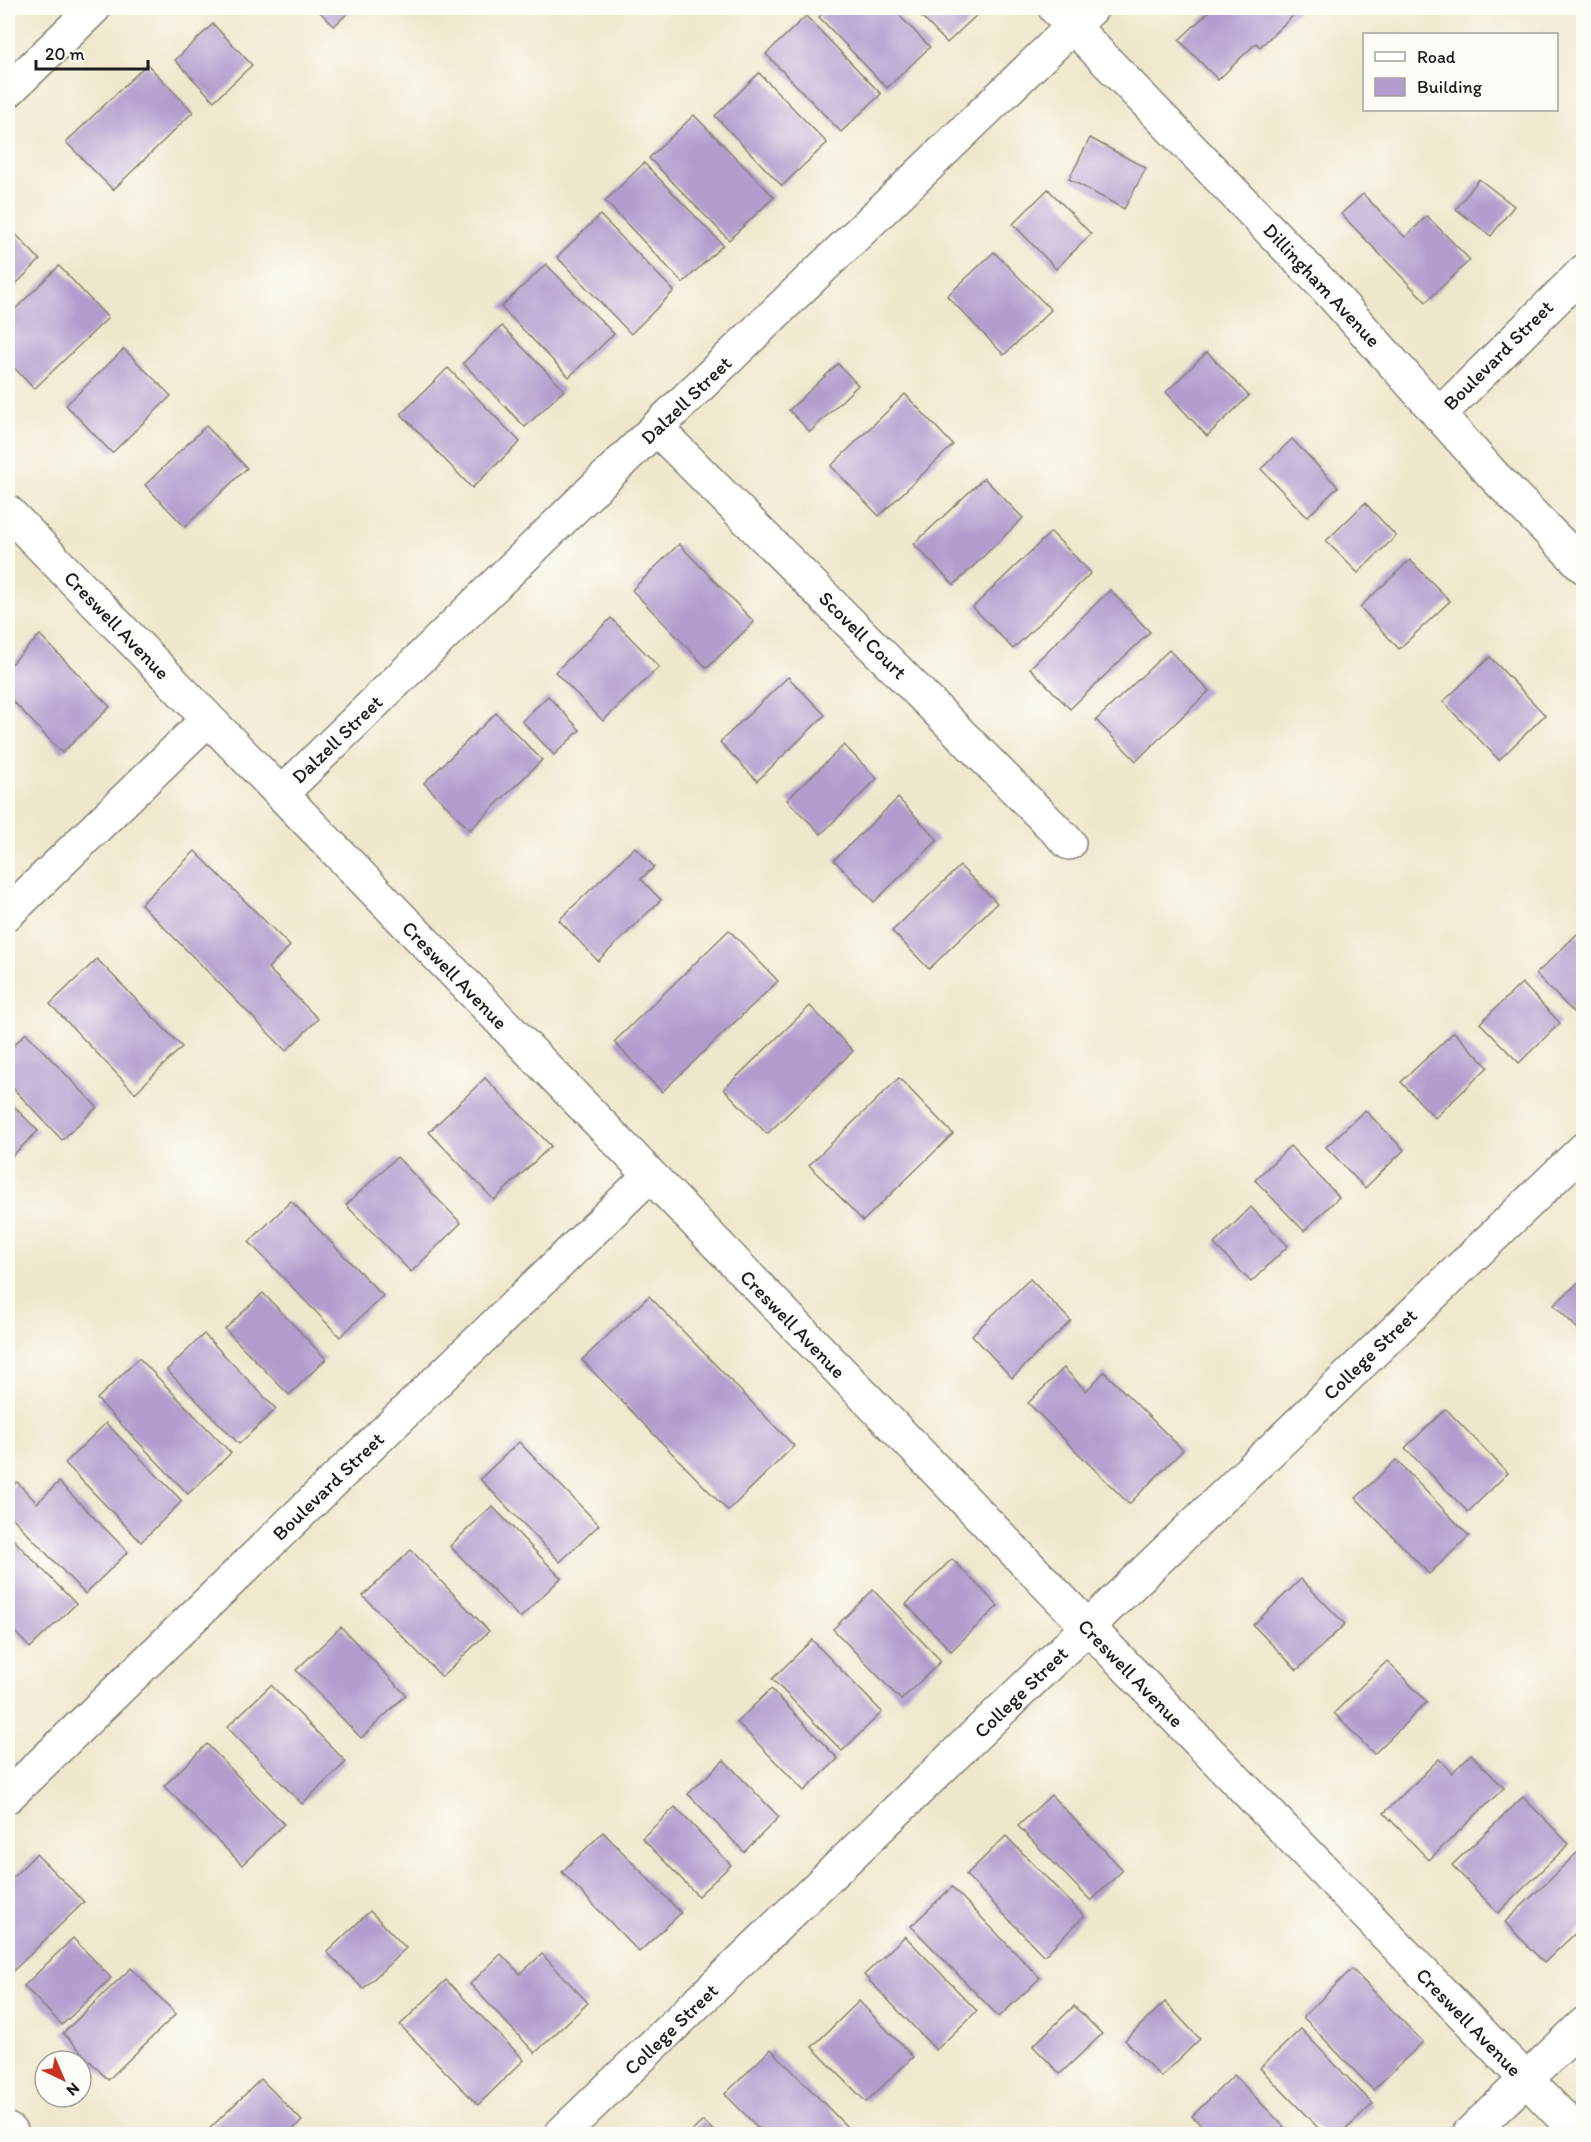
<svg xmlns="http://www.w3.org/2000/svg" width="1591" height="2142" font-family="Itim,sans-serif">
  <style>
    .building { fill: #b39dce }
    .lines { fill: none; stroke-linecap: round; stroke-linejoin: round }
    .minor-casing { stroke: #868274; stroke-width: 36 }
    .minor { stroke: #fff; stroke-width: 33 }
    .labels { text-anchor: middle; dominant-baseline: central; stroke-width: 4.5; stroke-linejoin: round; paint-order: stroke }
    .street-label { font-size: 20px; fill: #1c1c1c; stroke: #fdfcf7 }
  </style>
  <rect width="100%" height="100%" fill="#fdfcf7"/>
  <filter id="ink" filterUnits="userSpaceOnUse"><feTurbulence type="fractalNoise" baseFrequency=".0167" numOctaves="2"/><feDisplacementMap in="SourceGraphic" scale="12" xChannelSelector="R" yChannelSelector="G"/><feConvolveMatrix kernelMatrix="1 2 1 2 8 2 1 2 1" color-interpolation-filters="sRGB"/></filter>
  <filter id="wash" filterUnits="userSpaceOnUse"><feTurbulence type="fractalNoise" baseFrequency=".008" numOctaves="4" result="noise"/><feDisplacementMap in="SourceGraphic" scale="24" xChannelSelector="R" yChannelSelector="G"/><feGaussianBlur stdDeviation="1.35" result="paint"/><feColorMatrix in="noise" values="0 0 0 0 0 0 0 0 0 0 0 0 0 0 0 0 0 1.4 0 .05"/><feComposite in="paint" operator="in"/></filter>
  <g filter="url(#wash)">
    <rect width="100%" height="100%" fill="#efe7cc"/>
    <g id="blocks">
      <g class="building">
        <polygon points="316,8 353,8 334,26"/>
        <polygon points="829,8 892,8 930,47 887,88 819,17"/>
        <polygon points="913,8 984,8 947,43"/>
        <polygon points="1213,8 1301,8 1260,47 1256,43 1218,80 1179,40"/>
        <polygon points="806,16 881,94 841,132 766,54"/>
        <polygon points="213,24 252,65 214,101 175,60"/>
        <polygon points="147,64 193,112 113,190 66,142"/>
        <polygon points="759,73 827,143 782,186 715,116"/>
        <polygon points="694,115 774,197 729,240 649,158"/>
        <polygon points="1090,138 1146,168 1124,209 1069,179"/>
        <polygon points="644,163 723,245 683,283 605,201"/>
        <polygon points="1479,179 1514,206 1491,236 1456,209"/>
        <polygon points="1048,189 1091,234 1056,269 1013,224"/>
        <polygon points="1363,194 1405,237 1427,216 1470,260 1426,302 1341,214"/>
        <polygon points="600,215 674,291 631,334 557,257"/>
        <polygon points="8,226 40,260 8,292"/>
        <polygon points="994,252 1051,310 1004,355 947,296"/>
        <polygon points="546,264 614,334 569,377 501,307"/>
        <polygon points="59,266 108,318 34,389 8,361 8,316"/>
        <polygon points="502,326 564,390 525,427 463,363"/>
        <polygon points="124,349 171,396 112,453 66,405"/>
        <polygon points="1207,352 1249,396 1207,436 1166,392"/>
        <polygon points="838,364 858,385 810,432 789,410"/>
        <polygon points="448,368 520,442 472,488 401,414"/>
        <polygon points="905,394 953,445 879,516 831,466"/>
        <polygon points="206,426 247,468 185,527 145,485"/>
        <polygon points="1292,439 1338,487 1307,517 1261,469"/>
        <polygon points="984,478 1023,518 954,585 914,544"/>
        <polygon points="1365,503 1396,536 1358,573 1326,541"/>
        <polygon points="1051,532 1091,573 1013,649 973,607"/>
        <polygon points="679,544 754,622 707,668 632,590"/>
        <polygon points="1410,560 1450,601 1399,649 1360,607"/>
        <polygon points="1110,590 1150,632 1070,709 1030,668"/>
        <polygon points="611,618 659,667 603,721 555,672"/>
        <polygon points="40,635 110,707 62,753 8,696 8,667"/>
        <polygon points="1169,650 1209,691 1136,761 1096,720"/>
        <polygon points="1490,657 1545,715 1499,760 1443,702"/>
        <polygon points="788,677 825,715 757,781 720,742"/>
        <polygon points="548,696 580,730 554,755 522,721"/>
        <polygon points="496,713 542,760 470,830 424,783"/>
        <polygon points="844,745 877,779 821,834 787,800"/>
        <polygon points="898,798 938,840 874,902 834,860"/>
        <polygon points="635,847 654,867 641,879 661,900 598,961 559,920"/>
        <polygon points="195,851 290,946 268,968 318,1019 286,1051 141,904"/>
        <polygon points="960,866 997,903 929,969 892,931"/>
        <polygon points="729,930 778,981 662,1092 614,1042"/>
        <polygon points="1577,934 1584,941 1584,1005 1575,1014 1536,974"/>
        <polygon points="97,959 182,1047 135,1093 50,1004"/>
        <polygon points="1522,983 1560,1023 1519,1063 1480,1023"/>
        <polygon points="810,1006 853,1051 767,1134 724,1089"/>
        <polygon points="1454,1032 1488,1067 1435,1118 1401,1082"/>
        <polygon points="26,1033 97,1107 62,1140 8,1083 8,1051"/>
        <polygon points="485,1078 551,1146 494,1200 429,1132"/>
        <polygon points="899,1078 953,1134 863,1221 809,1165"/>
        <polygon points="8,1100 38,1131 8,1160"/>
        <polygon points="1365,1110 1404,1150 1365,1188 1326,1147"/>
        <polygon points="1290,1146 1339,1197 1304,1231 1255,1180"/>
        <polygon points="397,1157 461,1223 411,1272 346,1205"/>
        <polygon points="291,1201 383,1296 340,1337 249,1242"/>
        <polygon points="1251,1207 1288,1246 1251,1282 1214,1244"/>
        <polygon points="1584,1277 1584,1335 1554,1305"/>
        <polygon points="1030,1279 1071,1321 1012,1378 972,1335"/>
        <polygon points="263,1293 326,1359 289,1395 225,1329"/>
        <polygon points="649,1296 794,1446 728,1511 582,1360"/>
        <polygon points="204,1334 276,1409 239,1444 167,1370"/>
        <polygon points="139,1358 231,1453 188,1494 97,1399"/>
        <polygon points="1064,1368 1086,1391 1104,1372 1183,1450 1129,1504 1028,1403"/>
        <polygon points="1446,1409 1508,1473 1468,1512 1405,1448"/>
        <polygon points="106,1423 182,1501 141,1542 65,1463"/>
        <polygon points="519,1442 599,1525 560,1562 480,1479"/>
        <polygon points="1396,1460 1469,1536 1429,1574 1356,1498"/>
        <polygon points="17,1482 37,1503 59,1482 128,1552 85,1594 8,1513 8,1491"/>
        <polygon points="492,1506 561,1578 520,1618 450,1546"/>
        <polygon points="8,1534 76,1604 30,1648 8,1625"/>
        <polygon points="411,1550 489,1631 442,1677 363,1596"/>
        <polygon points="952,1559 998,1606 951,1651 906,1604"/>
        <polygon points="1301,1579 1345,1624 1297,1670 1253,1625"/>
        <polygon points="873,1590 941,1661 901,1700 833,1629"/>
        <polygon points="341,1627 406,1695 361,1738 296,1670"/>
        <polygon points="812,1640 882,1712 842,1751 772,1679"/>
        <polygon points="1387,1661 1427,1702 1374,1754 1334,1713"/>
        <polygon points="271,1685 346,1762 302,1804 227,1727"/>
        <polygon points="771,1689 838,1759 804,1791 737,1722"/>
        <polygon points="207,1744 284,1824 242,1865 164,1786"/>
        <polygon points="1471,1754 1504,1788 1429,1860 1384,1813 1439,1759 1452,1773"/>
        <polygon points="724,1760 779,1817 744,1852 688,1794"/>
        <polygon points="1051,1795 1123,1870 1091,1901 1018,1826"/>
        <polygon points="1523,1797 1569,1844 1498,1913 1452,1865"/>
        <polygon points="675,1807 731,1865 698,1896 642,1838"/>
        <polygon points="603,1832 681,1913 639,1952 562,1872"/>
        <polygon points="1006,1836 1084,1916 1044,1956 966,1875"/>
        <polygon points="1579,1851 1584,1856 1584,1925 1544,1963 1505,1922"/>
        <polygon points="36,1854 84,1902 12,1972 8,1967 8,1882"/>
        <polygon points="952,1887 1040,1978 999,2017 911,1926"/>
        <polygon points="370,1911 406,1948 363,1989 327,1952"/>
        <polygon points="905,1936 977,2011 936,2050 864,1975"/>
        <polygon points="73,1938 111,1978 62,2025 24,1986"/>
        <polygon points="501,1954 520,1974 542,1954 588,2003 535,2053 470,1984"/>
        <polygon points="131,1968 176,2014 108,2080 63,2033"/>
        <polygon points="1352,1969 1423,2042 1373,2090 1303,2017"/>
        <polygon points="446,1980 524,2060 478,2105 400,2025"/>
        <polygon points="859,2001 913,2057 866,2102 812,2047"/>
        <polygon points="1165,2002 1200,2039 1161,2077 1125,2040"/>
        <polygon points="1074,2006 1102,2034 1060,2074 1033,2046"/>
        <polygon points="1301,2029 1373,2104 1341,2134 1324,2134 1260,2068"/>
        <polygon points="771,2049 847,2127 839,2134 764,2134 725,2094"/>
        <polygon points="1234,2075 1291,2134 1210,2134 1192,2116"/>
        <polygon points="261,2079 302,2121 288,2134 204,2134"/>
        <polygon points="703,2121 717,2134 689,2134"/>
      </g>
    </g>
  </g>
  <g filter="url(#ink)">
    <use href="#blocks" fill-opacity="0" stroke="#868274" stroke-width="1.5"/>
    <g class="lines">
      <g class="minor-casing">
        <g id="minor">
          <polyline points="1055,8 1328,290 1493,475 1584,567"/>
          <polyline points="8,91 94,8"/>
          <polyline points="1439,415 1584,271"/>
          <polyline points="656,428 1069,843"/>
          <polyline points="8,512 1579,2134"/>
          <polyline points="281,794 656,428 1092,8"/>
          <polyline points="8,913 208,719"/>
          <polyline points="8,1796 649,1176"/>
          <polyline points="8,2130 12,2134"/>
          <polyline points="561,2134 1584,1149"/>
          <polyline points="1469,2134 1584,2024"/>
        </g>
      </g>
      <use href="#minor" class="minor"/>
    </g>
  </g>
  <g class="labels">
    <g class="street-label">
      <text transform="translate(1322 285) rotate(47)">Dillingham Avenue</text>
      <text transform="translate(1498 355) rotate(-45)">Boulevard Street</text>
      <text transform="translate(686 400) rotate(-44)">Dalzell Street</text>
      <text transform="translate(117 625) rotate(46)">Creswell Avenue</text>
      <text transform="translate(863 635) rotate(45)">Scovell Court</text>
      <text transform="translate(337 739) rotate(-44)">Dalzell Street</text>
      <text transform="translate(455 975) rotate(46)">Creswell Avenue</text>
      <text transform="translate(793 1324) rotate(46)">Creswell Avenue</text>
      <text transform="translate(1370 1354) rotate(-44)">College Street</text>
      <text transform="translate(328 1486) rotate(-44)">Boulevard Street</text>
      <text transform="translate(1131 1673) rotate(46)">Creswell Avenue</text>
      <text transform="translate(1021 1692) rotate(-44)">College Street</text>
      <text transform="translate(1469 2022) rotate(46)">Creswell Avenue</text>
      <text transform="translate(671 2029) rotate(-44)">College Street</text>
    </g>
  </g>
  <rect width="1591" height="2142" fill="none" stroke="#fdfcf7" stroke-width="30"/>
  <rect x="1363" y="33" width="195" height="78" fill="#fdfcf7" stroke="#a3a29f" stroke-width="1.5"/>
  <rect x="1375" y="52" width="30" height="9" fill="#ffffff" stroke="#a3a29f" stroke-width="1.5"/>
  <text x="1417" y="63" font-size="18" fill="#1c1c1c">Road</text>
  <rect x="1375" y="78" width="30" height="18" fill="#b39dce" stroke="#a3a29f" stroke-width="1.5"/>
  <text x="1417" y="93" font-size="18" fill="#1c1c1c">Building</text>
  <g transform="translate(63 2079) rotate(136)"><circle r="28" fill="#fdfcf7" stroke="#a3a29f" stroke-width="1.5"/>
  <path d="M0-4.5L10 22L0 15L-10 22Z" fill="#c8321e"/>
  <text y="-9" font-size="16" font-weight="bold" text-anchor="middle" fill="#1c1c1c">N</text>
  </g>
  <path d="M36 60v9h112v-9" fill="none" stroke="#1c1c1c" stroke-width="3"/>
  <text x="45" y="60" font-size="18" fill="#1c1c1c" stroke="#fdfcf7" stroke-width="4.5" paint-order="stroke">20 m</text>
</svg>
